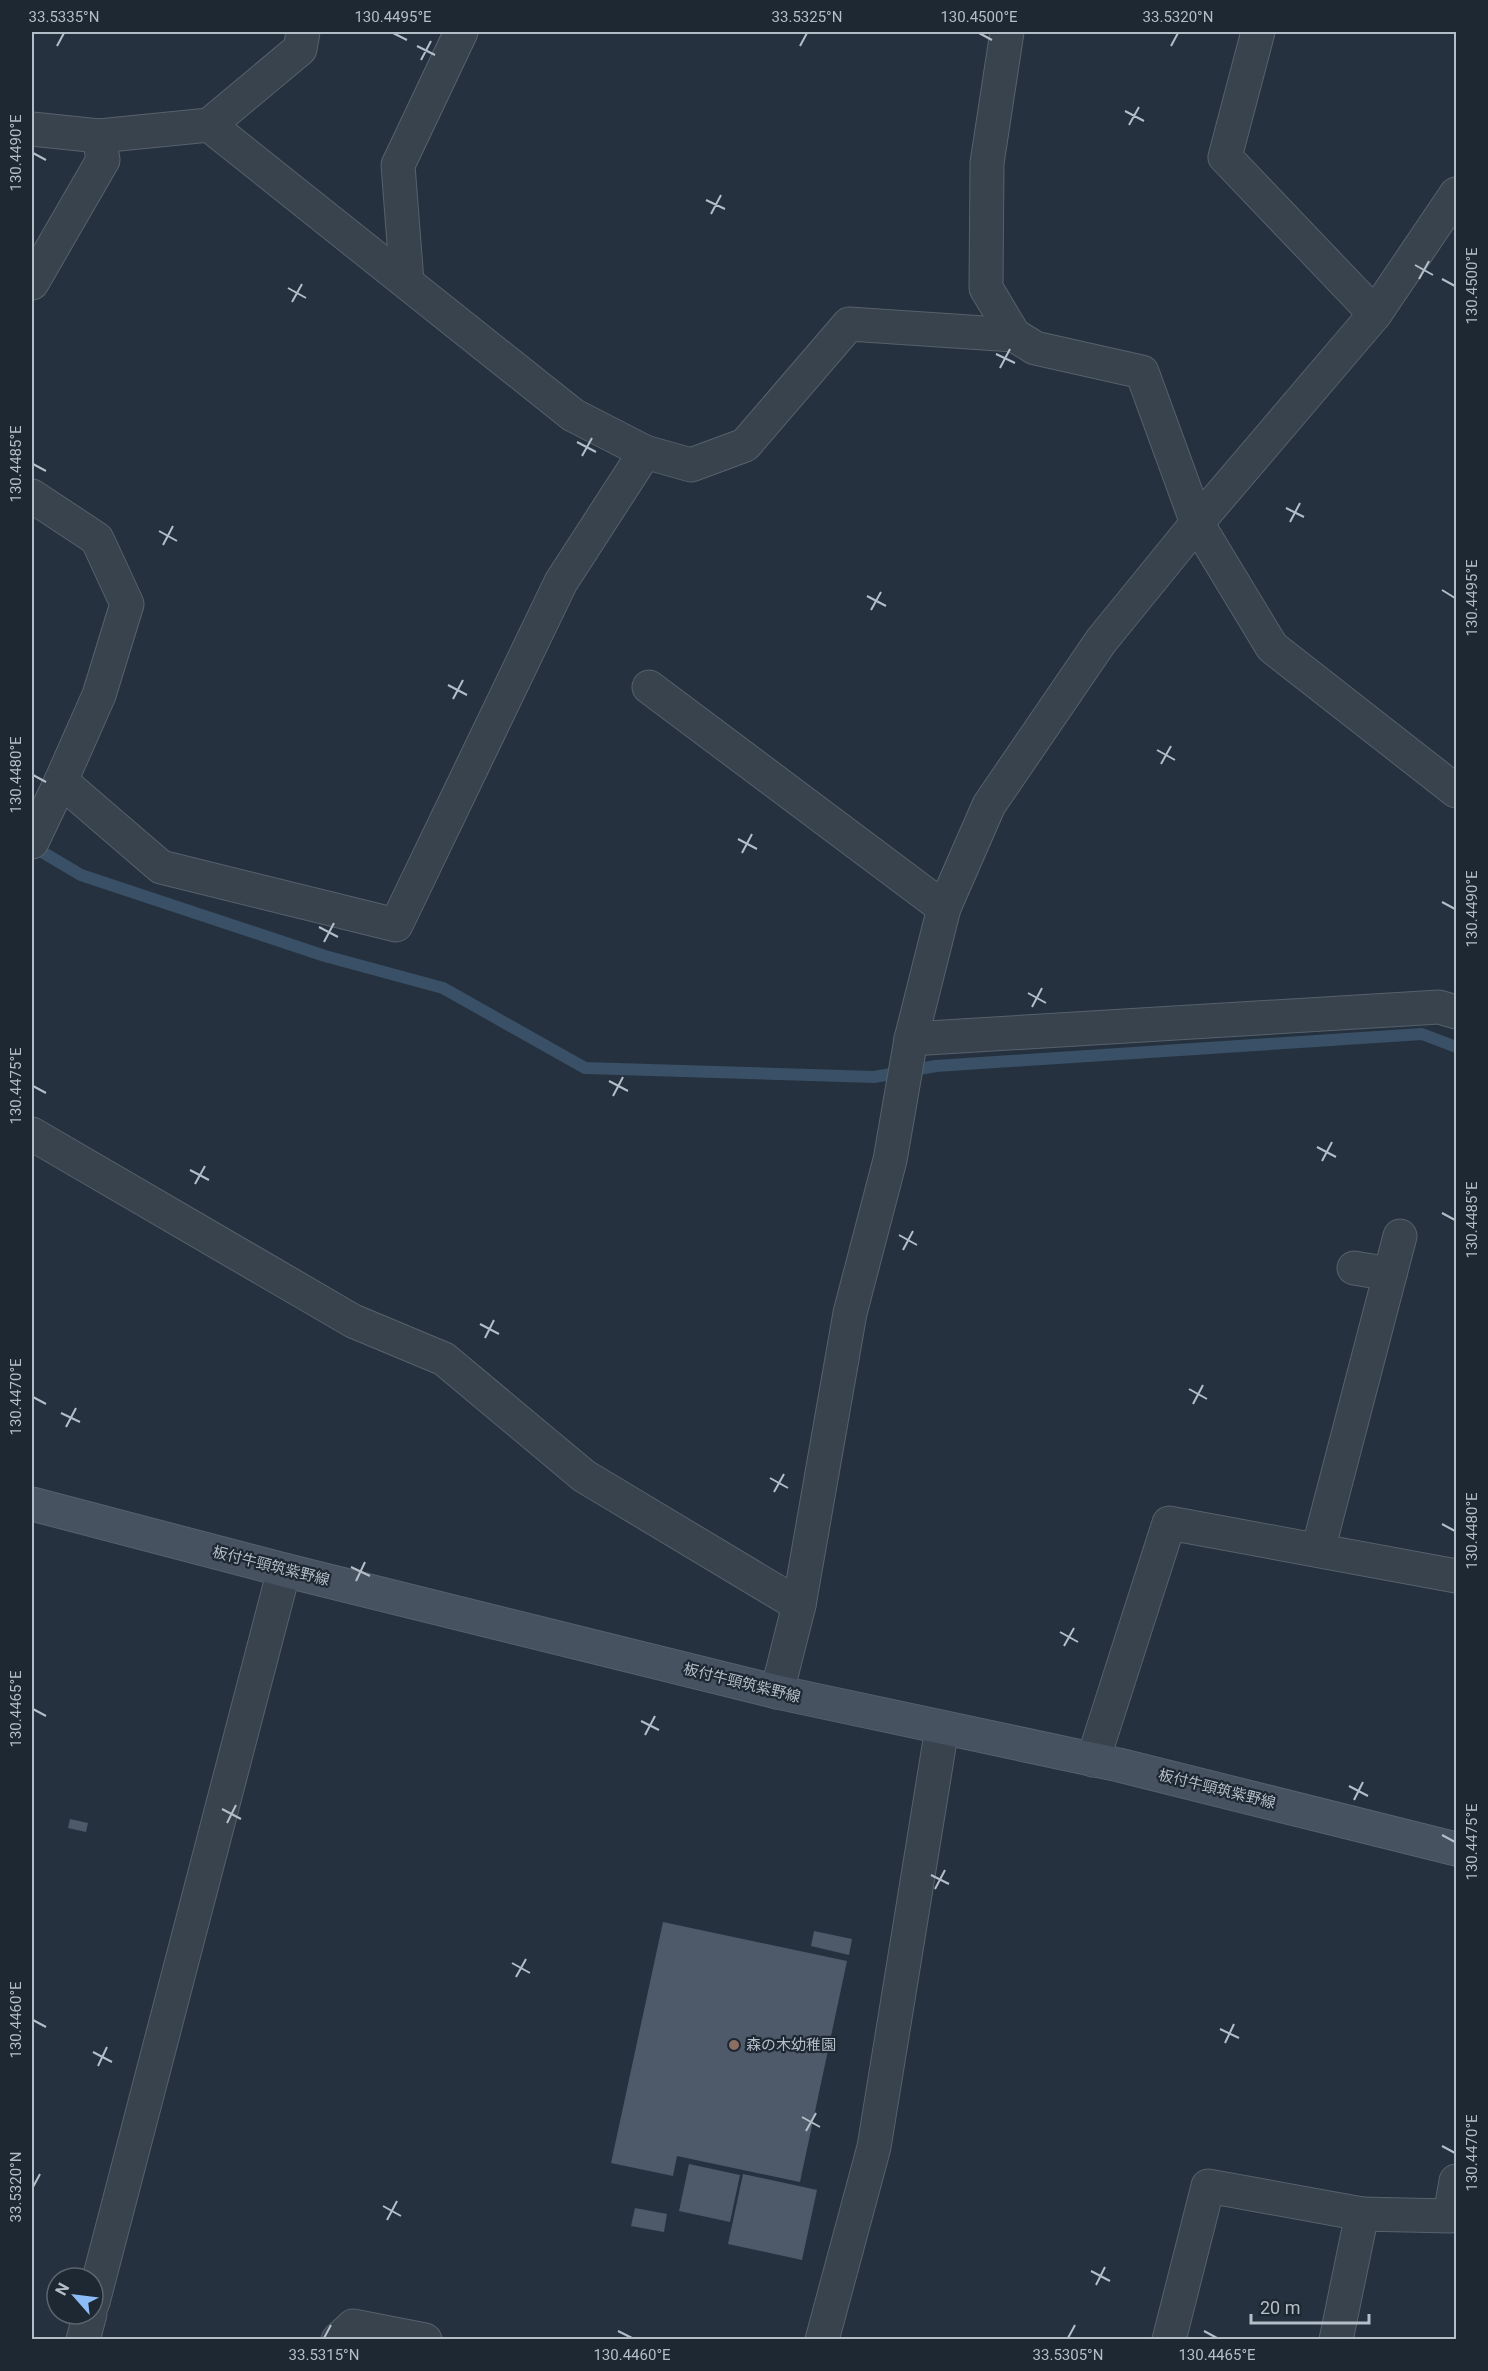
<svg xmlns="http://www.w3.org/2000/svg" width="1488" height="2371" font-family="Roboto,'Noto Sans JP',sans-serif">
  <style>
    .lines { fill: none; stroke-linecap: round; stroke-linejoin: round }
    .stream { stroke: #3a5066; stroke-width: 12 }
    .building { fill: #4e5a69 }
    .minor-casing { stroke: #56616c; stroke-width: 35 }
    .secondary-casing { stroke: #56616c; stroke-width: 35 }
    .minor { stroke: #38434e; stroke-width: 33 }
    .secondary { stroke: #475261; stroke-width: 33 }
    .ticks { fill: none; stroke: #b4bec9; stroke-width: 2 }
    .education-dot { fill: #8d6e63; stroke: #1d2833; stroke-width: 2 }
    .labels { text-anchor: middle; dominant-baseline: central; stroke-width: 4.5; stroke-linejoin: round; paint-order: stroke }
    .street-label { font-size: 15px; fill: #b4bec9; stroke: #1d2833 }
    .poi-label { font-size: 15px; fill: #b4bec9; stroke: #1d2833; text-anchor: start }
    .neatline { fill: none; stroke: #b4bec9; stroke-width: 2 }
    .ticks-label { font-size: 15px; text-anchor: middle; fill: #b4bec9 }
  </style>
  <rect width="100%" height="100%" fill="#25313e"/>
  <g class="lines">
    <polyline class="stream" points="32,846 81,875 325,956 443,988 585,1068 874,1077 936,1066 1422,1034 1456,1047"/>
  </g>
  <g class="building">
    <polygon points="70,1819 88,1823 86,1832 68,1828"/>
    <polygon points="663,1922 847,1961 800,2182 677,2156 673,2176 611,2163"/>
    <polygon points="814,1931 852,1939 849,1955 811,1946"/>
    <polygon points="689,2164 740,2175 730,2222 679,2211"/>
    <polygon points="743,2174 817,2190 802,2260 728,2244"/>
    <polygon points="635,2208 667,2214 664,2232 631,2226"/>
  </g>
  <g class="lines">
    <g class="minor-casing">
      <g id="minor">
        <polyline points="1007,32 987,163 986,288 1014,335 1035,348 1142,372 1197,523 1272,647 1456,791"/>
        <polyline points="1258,32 1225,157 1375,314"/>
        <polyline points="209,125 300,49 303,32"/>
        <polyline points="32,129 99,136 209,125 573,415 645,452 561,582 396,925 161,867 61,781"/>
        <polyline points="407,282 398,165 461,32"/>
        <polyline points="32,283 103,160 99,136"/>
        <polyline points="645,452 691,465 745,445 849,324 1014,335"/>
        <polyline points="32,496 97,539 127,604 99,695 61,781 32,842"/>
        <polyline points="649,687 944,908"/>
        <polyline points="911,1039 1439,1007 1456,1012"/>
        <polyline points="32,1134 353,1321 444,1359 584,1476 799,1605"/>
        <polyline points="1354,1268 1390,1274"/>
        <polyline points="1318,1550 1400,1236"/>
        <polyline points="777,1692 799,1605 850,1313 890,1160 911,1039 944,908 989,805 1101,641 1197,523 1375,314 1456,194"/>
        <polyline points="1093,1760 1169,1523 1456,1576"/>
        <polyline points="93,2302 284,1570"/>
        <polyline points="83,2340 90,2314"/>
        <polyline points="338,2340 353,2326 425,2340"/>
        <polyline points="822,2340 874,2147 942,1728"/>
        <polyline points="1169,2340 1208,2186 1362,2214"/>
        <polyline points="1336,2340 1362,2214 1450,2216 1456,2181"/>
      </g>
    </g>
    <g class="secondary-casing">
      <polyline id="secondary" points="32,1504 284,1570 777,1692 1119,1765 1456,1849"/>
    </g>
    <use href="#minor" class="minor"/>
    <use href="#secondary" class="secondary"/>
  </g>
  <path class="ticks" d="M393 33 407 40M979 33 992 40M57 46 64 33M417 46 435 55M800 46 807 33M1171 46 1178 33M421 60 431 41M1125 111 1144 121M1129 125 1139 107M33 153 46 160M706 200 725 209M711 214 721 195M1415 265 1433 275M1419 279 1429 261M1442 279 1455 286M288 288 306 298M292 302 302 284M996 354 1015 363M1000 368 1010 349M577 442 596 452M582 456 592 438M33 464 46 471M1286 508 1304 517M1290 522 1300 503M159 531 177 541M163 545 173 526M1442 590 1455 598M867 596 886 606M871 610 881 592M448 685 467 695M453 699 463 680M1157 750 1175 760M1161 764 1171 746M33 775 46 782M738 839 757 849M742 853 752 834M1442 902 1455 909M319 927 338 937M324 942 334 923M1028 993 1046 1003M1032 1007 1042 988M609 1081 628 1091M33 1086 46 1093M613 1096 623 1077M1317 1147 1336 1157M1322 1161 1332 1142M190 1170 209 1180M195 1184 205 1166M1442 1213 1455 1220M899 1235 917 1245M903 1250 913 1231M480 1324 499 1334M485 1338 494 1320M1189 1389 1207 1399M33 1397 46 1404M1193 1404 1203 1385M61 1413 80 1422M66 1427 76 1408M770 1478 788 1488M774 1492 784 1474M1442 1524 1455 1531M351 1567 370 1576M356 1581 365 1562M1060 1632 1078 1642M1064 1646 1074 1628M33 1709 46 1716M641 1721 659 1730M645 1735 655 1716M1349 1786 1368 1796M1354 1800 1363 1782M222 1809 241 1819M227 1823 236 1805M1442 1835 1455 1842M931 1875 949 1884M935 1889 945 1870M512 1963 530 1973M516 1977 526 1959M33 2020 46 2027M1220 2029 1239 2038M1225 2043 1234 2024M93 2052 112 2062M98 2066 107 2047M802 2117 820 2127M806 2131 816 2113M1442 2146 1455 2153M33 2187 40 2174M383 2206 401 2216M387 2220 397 2201M1091 2271 1110 2281M1096 2285 1105 2267M618 2331 632 2338M1204 2331 1217 2338M324 2338 331 2325M1068 2338 1075 2325"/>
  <circle class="education-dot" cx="734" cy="2045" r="6"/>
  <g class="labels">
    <g class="street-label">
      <text transform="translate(271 1566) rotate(14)">板付牛頸筑紫野線</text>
      <text transform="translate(742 1683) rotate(14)">板付牛頸筑紫野線</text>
      <text transform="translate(1217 1789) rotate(14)">板付牛頸筑紫野線</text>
    </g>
    <g class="poi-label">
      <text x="746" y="2045">森の木幼稚園</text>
    </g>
  </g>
  <rect width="1488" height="2371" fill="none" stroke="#1d2833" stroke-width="66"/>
  <g transform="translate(75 2296) rotate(298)"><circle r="28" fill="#1d2833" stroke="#59646f" stroke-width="1.5"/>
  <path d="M0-4.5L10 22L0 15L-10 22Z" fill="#8cbdf6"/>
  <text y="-9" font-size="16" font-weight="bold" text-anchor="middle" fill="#b4bec9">N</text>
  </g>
  <path d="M1251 2314v9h118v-9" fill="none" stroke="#b4bec9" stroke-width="3"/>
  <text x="1260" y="2314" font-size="18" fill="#b4bec9" stroke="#1d2833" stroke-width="4.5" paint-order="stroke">20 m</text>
  <rect x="33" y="33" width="1422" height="2305" class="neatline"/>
  <g class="ticks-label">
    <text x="64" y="22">33.5335°N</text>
    <text x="393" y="22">130.4495°E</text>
    <text x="807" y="22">33.5325°N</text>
    <text x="979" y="22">130.4500°E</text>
    <text x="1178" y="22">33.5320°N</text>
    <text transform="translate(16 153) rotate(-90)" y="5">130.4490°E</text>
    <text transform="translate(1472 286) rotate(-90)" y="5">130.4500°E</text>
    <text transform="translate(16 464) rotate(-90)" y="5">130.4485°E</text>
    <text transform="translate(1472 598) rotate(-90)" y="5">130.4495°E</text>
    <text transform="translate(16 775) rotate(-90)" y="5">130.4480°E</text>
    <text transform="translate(1472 909) rotate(-90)" y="5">130.4490°E</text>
    <text transform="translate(16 1086) rotate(-90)" y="5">130.4475°E</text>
    <text transform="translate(1472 1220) rotate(-90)" y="5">130.4485°E</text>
    <text transform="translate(16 1397) rotate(-90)" y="5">130.4470°E</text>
    <text transform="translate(1472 1531) rotate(-90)" y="5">130.4480°E</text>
    <text transform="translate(16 1709) rotate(-90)" y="5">130.4465°E</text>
    <text transform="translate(1472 1842) rotate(-90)" y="5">130.4475°E</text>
    <text transform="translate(16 2020) rotate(-90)" y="5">130.4460°E</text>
    <text transform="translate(1472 2153) rotate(-90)" y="5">130.4470°E</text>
    <text transform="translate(16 2187) rotate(-90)" y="5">33.5320°N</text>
    <text x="324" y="2360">33.5315°N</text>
    <text x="632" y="2360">130.4460°E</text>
    <text x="1068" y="2360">33.5305°N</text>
    <text x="1217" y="2360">130.4465°E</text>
  </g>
</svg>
